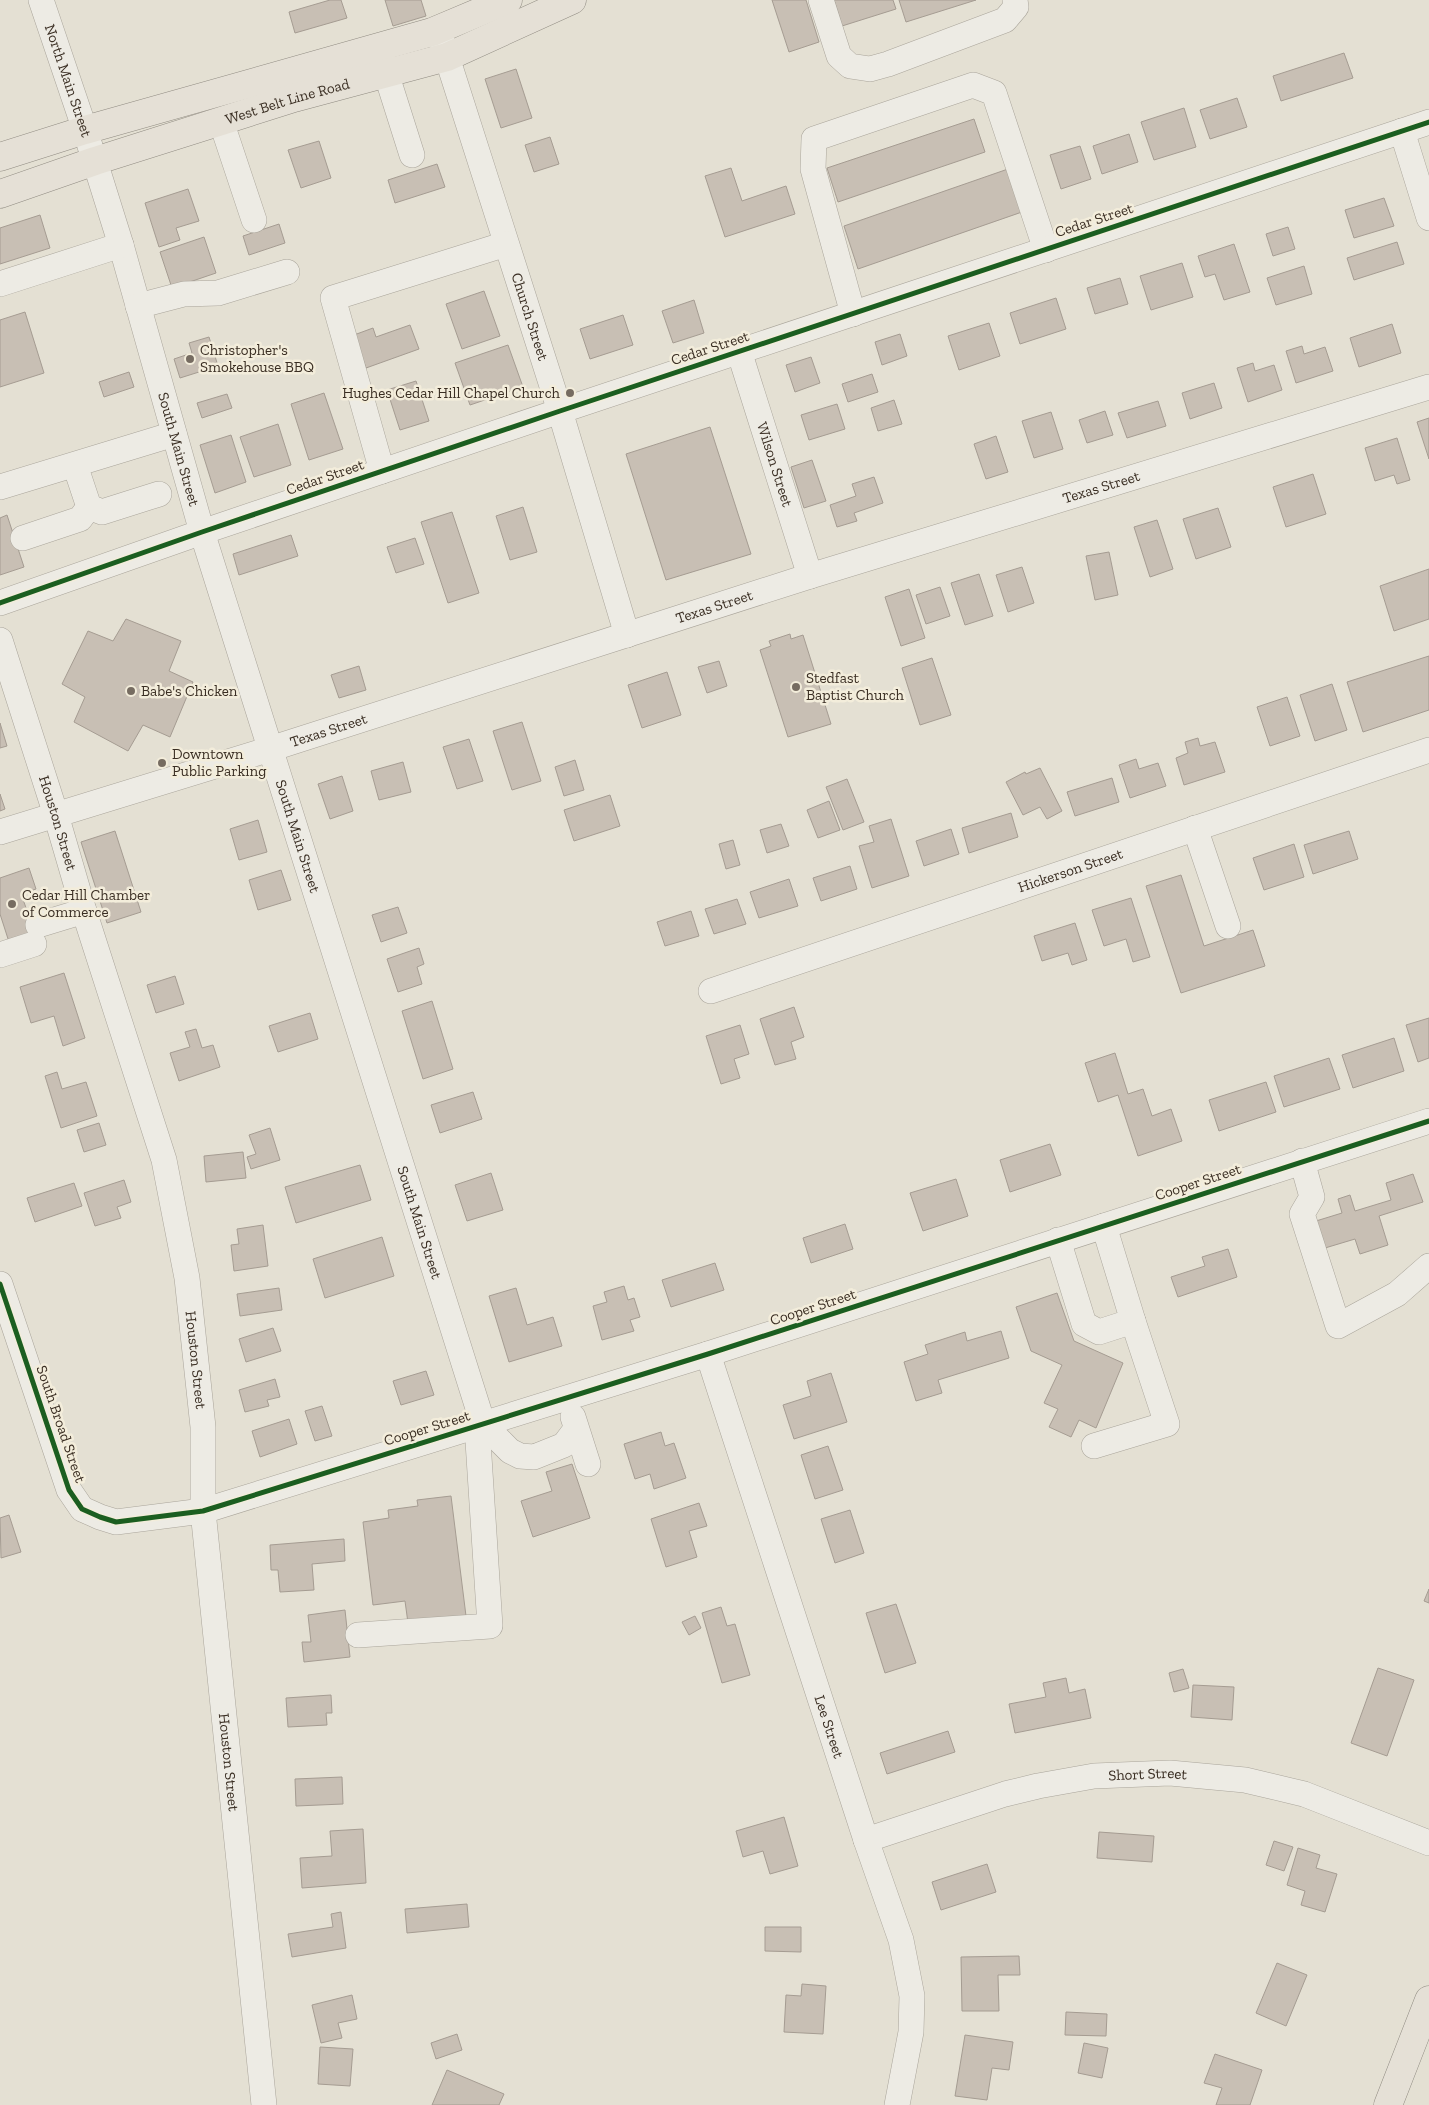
<svg xmlns="http://www.w3.org/2000/svg" width="1429" height="2105" font-family="'Zilla Slab',serif">
  <style>
    .building { fill: #c8bfb4; stroke: #a59c92 }
    .lines { fill: none; stroke-linecap: round; stroke-linejoin: round }
    .minor-casing { stroke: #aaa59b; stroke-width: 26 }
    .major-casing { stroke: #908b82; stroke-width: 29 }
    .minor { stroke: #edebe4; stroke-width: 25 }
    .major { stroke: #e5e0d6; stroke-width: 28 }
    .cycleway-casing { stroke: #f3eddb; stroke-width: 8 }
    .cycleway { stroke: #1b5e20; stroke-width: 5 }
    .poi-dot { fill: #766c61; stroke: #f3eddb; stroke-width: 2 }
    .labels { text-anchor: middle; dominant-baseline: central; stroke-width: 5; stroke-linejoin: round; paint-order: stroke }
    .street-label { font-size: 15px; fill: #3a2e23; stroke: #f3eddb }
    .poi-label { font-size: 15px; fill: #3a2e23; stroke: #f3eddb; text-anchor: start }
  </style>
  <rect width="100%" height="100%" fill="#e4e0d3"/>
  <g class="building">
    <polygon points="330,0 341,0 347,18 295,33 289,12"/>
    <polygon points="385,0 421,0 426,16 393,26"/>
    <polygon points="772,0 806,0 819,42 789,52"/>
    <polygon points="834,0 893,0 896,9 842,26"/>
    <polygon points="899,0 976,0 906,22"/>
    <polygon points="1344,53 1353,78 1281,101 1273,76"/>
    <polygon points="516,69 532,118 501,128 485,79"/>
    <polygon points="1237,98 1247,127 1210,139 1200,110"/>
    <polygon points="1184,108 1196,147 1154,160 1141,122"/>
    <polygon points="974,119 985,152 838,202 827,168"/>
    <polygon points="1129,134 1138,162 1102,174 1093,146"/>
    <polygon points="550,137 559,164 534,172 525,145"/>
    <polygon points="319,141 331,178 301,188 288,150"/>
    <polygon points="1080,146 1091,179 1061,189 1050,155"/>
    <polygon points="437,164 445,187 395,203 388,180"/>
    <polygon points="731,168 742,201 786,186 795,214 725,237 705,176"/>
    <polygon points="1008,169 1022,212 858,269 844,226"/>
    <polygon points="188,189 199,221 176,228 180,240 159,247 145,203"/>
    <polygon points="1384,198 1394,226 1354,238 1345,210"/>
    <polygon points="40,215 50,248 0,264 0,228"/>
    <polygon points="279,224 285,243 249,255 243,236"/>
    <polygon points="1288,227 1295,249 1273,256 1266,234"/>
    <polygon points="204,237 216,273 172,288 160,252"/>
    <polygon points="1397,242 1404,264 1354,280 1347,258"/>
    <polygon points="1234,244 1250,292 1224,300 1215,274 1205,277 1198,256"/>
    <polygon points="1182,263 1193,297 1151,310 1140,276"/>
    <polygon points="1304,266 1312,294 1276,305 1267,278"/>
    <polygon points="1120,278 1128,304 1095,314 1087,288"/>
    <polygon points="484,291 500,336 462,349 446,304"/>
    <polygon points="1056,298 1066,329 1020,344 1010,313"/>
    <polygon points="694,300 704,333 673,343 662,311"/>
    <polygon points="25,312 44,373 0,387 0,320"/>
    <polygon points="623,315 633,345 590,359 580,329"/>
    <polygon points="989,323 1000,356 959,370 948,336"/>
    <polygon points="1392,324 1401,353 1359,367 1350,338"/>
    <polygon points="410,325 419,349 366,368 354,335 373,328 376,337"/>
    <polygon points="900,334 907,356 882,365 875,342"/>
    <polygon points="209,337 218,366 180,378 174,359 192,353 189,343"/>
    <polygon points="508,345 523,387 470,405 455,363"/>
    <polygon points="1302,346 1304,354 1325,347 1333,371 1296,383 1286,351"/>
    <polygon points="811,357 820,383 795,392 786,365"/>
    <polygon points="1253,363 1255,371 1274,365 1282,390 1248,402 1237,368"/>
    <polygon points="129,372 134,387 104,397 99,382"/>
    <polygon points="872,374 878,392 848,402 842,384"/>
    <polygon points="416,381 429,421 400,430 387,390"/>
    <polygon points="1214,383 1222,408 1190,419 1182,393"/>
    <polygon points="324,393 343,449 309,460 291,404"/>
    <polygon points="227,394 232,408 202,418 197,403"/>
    <polygon points="894,400 902,424 878,431 871,408"/>
    <polygon points="1158,401 1166,426 1127,438 1118,413"/>
    <polygon points="837,404 845,429 809,440 801,415"/>
    <polygon points="1105,411 1113,435 1087,443 1079,420"/>
    <polygon points="1051,412 1063,449 1034,458 1022,421"/>
    <polygon points="1429,418 1429,459 1417,422"/>
    <polygon points="278,424 291,465 254,477 240,437"/>
    <polygon points="710,427 751,554 666,580 626,454"/>
    <polygon points="231,435 246,482 215,493 200,445"/>
    <polygon points="996,436 1008,472 986,479 974,444"/>
    <polygon points="1397,438 1410,480 1397,484 1394,475 1375,481 1365,448"/>
    <polygon points="812,460 826,501 804,508 791,467"/>
    <polygon points="1313,474 1326,514 1286,527 1273,487"/>
    <polygon points="874,477 883,503 854,513 857,521 837,527 830,505 856,496 852,484"/>
    <polygon points="523,507 537,552 510,560 496,516"/>
    <polygon points="1218,508 1231,547 1196,559 1183,519"/>
    <polygon points="452,512 479,593 448,603 421,522"/>
    <polygon points="7,515 24,567 0,575 0,518"/>
    <polygon points="1157,520 1173,569 1150,577 1134,527"/>
    <polygon points="291,535 298,556 239,575 233,554"/>
    <polygon points="415,538 424,564 396,573 387,547"/>
    <polygon points="1109,552 1118,595 1095,600 1086,556"/>
    <polygon points="1022,567 1034,603 1008,612 996,575"/>
    <polygon points="1429,569 1429,619 1394,631 1380,586"/>
    <polygon points="979,574 993,616 965,625 951,583"/>
    <polygon points="940,587 950,616 926,624 916,595"/>
    <polygon points="909,589 925,638 901,646 885,597"/>
    <polygon points="126,619 181,641 169,671 193,682 170,737 143,725 128,751 74,722 85,697 62,684 88,631 113,641"/>
    <polygon points="790,634 791,639 803,635 831,724 788,737 760,650 771,646 769,641"/>
    <polygon points="1429,656 1429,710 1363,732 1347,682"/>
    <polygon points="932,658 951,715 920,725 902,668"/>
    <polygon points="719,661 727,686 707,693 698,667"/>
    <polygon points="359,666 366,690 339,698 331,675"/>
    <polygon points="667,672 681,715 642,728 628,685"/>
    <polygon points="1332,684 1347,730 1315,741 1300,695"/>
    <polygon points="1287,697 1300,736 1270,746 1257,707"/>
    <polygon points="522,722 541,781 512,790 493,731"/>
    <polygon points="0,723 7,746 0,748"/>
    <polygon points="1198,738 1200,746 1215,742 1225,772 1184,785 1176,758 1188,753 1185,742"/>
    <polygon points="469,739 483,781 457,789 443,747"/>
    <polygon points="1136,759 1139,769 1158,763 1166,786 1130,798 1119,765"/>
    <polygon points="575,760 584,790 564,796 555,767"/>
    <polygon points="403,762 411,792 379,800 371,771"/>
    <polygon points="1040,768 1062,811 1047,819 1040,807 1023,815 1006,782 1025,772 1026,774"/>
    <polygon points="342,776 353,811 330,819 318,784"/>
    <polygon points="1112,778 1119,802 1075,816 1067,792"/>
    <polygon points="847,779 864,822 843,830 826,787"/>
    <polygon points="0,794 5,809 0,811"/>
    <polygon points="610,795 620,826 574,841 564,810"/>
    <polygon points="829,801 840,830 818,838 807,810"/>
    <polygon points="1011,813 1018,837 969,853 962,828"/>
    <polygon points="891,819 909,876 872,888 859,846 874,842 869,826"/>
    <polygon points="258,820 267,852 239,860 230,829"/>
    <polygon points="781,824 789,846 767,853 760,830"/>
    <polygon points="951,829 959,854 924,866 916,841"/>
    <polygon points="115,831 141,912 107,923 81,842"/>
    <polygon points="1349,831 1358,859 1313,874 1304,845"/>
    <polygon points="733,840 740,865 726,869 719,844"/>
    <polygon points="1294,844 1304,877 1264,890 1253,858"/>
    <polygon points="850,866 857,889 821,901 813,878"/>
    <polygon points="29,868 36,889 21,894 37,938 10,945 0,914 0,878"/>
    <polygon points="281,870 291,900 258,910 249,880"/>
    <polygon points="1181,875 1204,946 1253,930 1265,966 1181,993 1146,886"/>
    <polygon points="789,879 798,906 759,918 750,892"/>
    <polygon points="1131,898 1150,957 1133,962 1126,939 1104,946 1092,910"/>
    <polygon points="737,899 746,924 714,934 705,909"/>
    <polygon points="398,907 407,933 381,942 372,915"/>
    <polygon points="691,911 699,936 665,946 657,922"/>
    <polygon points="1075,923 1087,960 1072,965 1068,953 1042,961 1034,936"/>
    <polygon points="419,948 424,964 417,967 422,984 398,992 387,959"/>
    <polygon points="64,973 85,1038 63,1046 54,1016 31,1023 20,987"/>
    <polygon points="175,976 184,1004 156,1013 147,985"/>
    <polygon points="432,1001 453,1069 423,1079 402,1011"/>
    <polygon points="794,1007 804,1037 791,1042 796,1059 775,1065 760,1019"/>
    <polygon points="310,1013 318,1039 278,1052 269,1026"/>
    <polygon points="1429,1018 1429,1058 1418,1062 1406,1025"/>
    <polygon points="740,1025 749,1054 734,1059 740,1078 721,1084 706,1036"/>
    <polygon points="196,1029 202,1048 213,1045 220,1067 179,1081 170,1053 190,1047 185,1032"/>
    <polygon points="1394,1038 1404,1071 1353,1088 1342,1055"/>
    <polygon points="1115,1053 1128,1094 1143,1089 1152,1116 1171,1109 1182,1141 1138,1156 1118,1095 1098,1102 1085,1063"/>
    <polygon points="1329,1058 1340,1089 1284,1107 1274,1076"/>
    <polygon points="57,1072 62,1089 86,1082 97,1116 61,1128 45,1076"/>
    <polygon points="1266,1082 1276,1112 1219,1131 1209,1100"/>
    <polygon points="473,1092 482,1119 440,1133 431,1105"/>
    <polygon points="99,1123 106,1145 84,1152 77,1130"/>
    <polygon points="270,1128 280,1160 251,1169 247,1157 256,1154 249,1135"/>
    <polygon points="1050,1144 1061,1175 1010,1192 1000,1160"/>
    <polygon points="243,1152 246,1178 206,1182 204,1156"/>
    <polygon points="360,1165 371,1200 296,1223 285,1187"/>
    <polygon points="491,1173 503,1210 467,1221 455,1185"/>
    <polygon points="1413,1174 1423,1202 1379,1216 1388,1245 1360,1254 1355,1239 1325,1248 1316,1221 1342,1213 1338,1199 1350,1195 1355,1211 1391,1200 1386,1183"/>
    <polygon points="956,1179 968,1216 923,1231 910,1193"/>
    <polygon points="124,1180 131,1202 117,1207 121,1218 95,1226 84,1193"/>
    <polygon points="74,1183 82,1206 35,1222 27,1198"/>
    <polygon points="845,1224 853,1249 811,1263 803,1238"/>
    <polygon points="263,1225 268,1266 234,1271 231,1245 239,1244 237,1229"/>
    <polygon points="382,1237 394,1276 325,1298 313,1259"/>
    <polygon points="1228,1249 1237,1277 1178,1297 1171,1277 1205,1266 1202,1257"/>
    <polygon points="715,1263 724,1290 671,1307 662,1280"/>
    <polygon points="624,1286 628,1300 634,1298 640,1317 630,1320 634,1331 602,1340 593,1306 607,1302 604,1292"/>
    <polygon points="279,1288 282,1310 240,1316 237,1294"/>
    <polygon points="516,1288 527,1325 553,1317 562,1346 509,1362 489,1296"/>
    <polygon points="1057,1293 1074,1341 1123,1363 1096,1428 1079,1420 1071,1437 1049,1427 1058,1409 1044,1403 1062,1365 1031,1351 1016,1307"/>
    <polygon points="273,1328 281,1351 246,1362 239,1339"/>
    <polygon points="1001,1331 1009,1358 938,1380 942,1393 916,1401 904,1362 928,1354 925,1345 965,1332 967,1341"/>
    <polygon points="426,1371 434,1395 401,1405 393,1381"/>
    <polygon points="831,1373 847,1422 794,1439 783,1405 811,1396 807,1381"/>
    <polygon points="275,1379 280,1397 267,1400 269,1406 245,1412 239,1390"/>
    <polygon points="322,1406 332,1436 315,1441 305,1411"/>
    <polygon points="289,1419 297,1444 260,1457 252,1431"/>
    <polygon points="661,1432 665,1446 674,1443 686,1478 654,1489 650,1474 635,1479 624,1444"/>
    <polygon points="828,1446 843,1490 815,1499 801,1455"/>
    <polygon points="572,1464 590,1518 533,1537 521,1501 552,1491 546,1472"/>
    <polygon points="451,1496 466,1616 408,1623 405,1601 373,1605 363,1522 389,1518 388,1510 418,1506 417,1500"/>
    <polygon points="699,1503 707,1526 689,1531 697,1557 666,1567 651,1519"/>
    <polygon points="850,1510 864,1553 835,1563 821,1519"/>
    <polygon points="9,1515 21,1552 1,1558 0,1518"/>
    <polygon points="344,1539 345,1561 312,1564 314,1590 280,1592 278,1570 271,1570 270,1545"/>
    <polygon points="1429,1589 1429,1603 1424,1601"/>
    <polygon points="896,1604 916,1663 885,1673 866,1613"/>
    <polygon points="721,1607 727,1626 735,1624 750,1675 722,1683 702,1613"/>
    <polygon points="345,1610 350,1657 304,1662 302,1642 311,1642 308,1615"/>
    <polygon points="695,1616 701,1628 689,1635 682,1622"/>
    <polygon points="1378,1668 1414,1680 1387,1756 1351,1743"/>
    <polygon points="1183,1669 1189,1688 1174,1692 1169,1673"/>
    <polygon points="1066,1678 1069,1693 1085,1689 1091,1718 1015,1733 1009,1704 1046,1697 1043,1683"/>
    <polygon points="1193,1685 1234,1687 1232,1720 1191,1717"/>
    <polygon points="331,1695 332,1713 326,1713 327,1725 288,1727 286,1698"/>
    <polygon points="948,1731 955,1752 887,1774 880,1753"/>
    <polygon points="342,1777 343,1804 296,1806 295,1779"/>
    <polygon points="784,1817 798,1866 770,1874 763,1851 743,1857 736,1831"/>
    <polygon points="363,1829 366,1883 302,1888 300,1858 332,1856 330,1831"/>
    <polygon points="1099,1832 1154,1836 1152,1862 1097,1858"/>
    <polygon points="1274,1841 1293,1847 1284,1871 1266,1865"/>
    <polygon points="1298,1848 1320,1855 1316,1868 1337,1874 1325,1912 1301,1905 1305,1891 1287,1885"/>
    <polygon points="987,1864 996,1892 941,1910 932,1882"/>
    <polygon points="467,1904 469,1927 407,1933 405,1909"/>
    <polygon points="341,1912 346,1948 292,1957 288,1934 333,1927 331,1914"/>
    <polygon points="765,1927 801,1927 801,1952 765,1951"/>
    <polygon points="1019,1956 1020,1975 998,1975 999,2011 962,2011 961,1957"/>
    <polygon points="1277,1963 1307,1975 1286,2026 1256,2013"/>
    <polygon points="802,1984 826,1986 823,2034 784,2032 786,1995 801,1996"/>
    <polygon points="352,1995 357,2019 338,2023 342,2038 321,2043 312,2005"/>
    <polygon points="1066,2012 1107,2014 1106,2036 1065,2035"/>
    <polygon points="457,2034 462,2050 436,2059 431,2043"/>
    <polygon points="965,2035 1013,2042 1009,2070 992,2068 987,2100 955,2096"/>
    <polygon points="1084,2043 1108,2048 1102,2078 1078,2073"/>
    <polygon points="320,2047 353,2049 350,2086 318,2084"/>
    <polygon points="1215,2054 1262,2070 1250,2105 1216,2105 1222,2088 1204,2083"/>
    <polygon points="447,2070 504,2094 499,2105 432,2105"/>
  </g>
  <g class="lines">
    <g class="minor-casing">
      <g id="minor">
        <path id="s1" d="M41 0 85 130 121 245 202 532 483 1424 510 1451 520 1456 534 1457 564 1445 576 1429"/>
        <polyline points="821,0 839,56 850,66 870,69 888,64 1005,20 1016,7 1015,0"/>
        <path id="s2" d="M438 29 560 411 627 635"/>
        <polyline points="380,54 412,155"/>
        <polyline points="221,121 254,220"/>
        <polyline points="1402,131 1429,218"/>
        <polyline points="0,284 121,245"/>
        <polyline points="138,306 184,294 218,293 287,272"/>
        <polyline points="853,314 813,169 814,139 973,85 994,93 1046,250"/>
        <path id="s3" d="M739 351 810 576"/>
        <polyline points="75,465 89,507 102,512 159,494"/>
        <polyline points="382,471 333,298 506,244"/>
        <polyline points="0,487 174,434"/>
        <polyline points="23,538 80,519 89,507"/>
        <polyline points="0,603 202,532 560,411 1429,122"/>
        <path id="s4" d="M0 640 56 815 84 911 164 1160 187 1278 203 1427V1511L264 2105"/>
        <polyline points="1195,828 1228,926"/>
        <path id="s5" d="M0 832 270 749 810 576 1429 387"/>
        <polyline points="38,925 84,911"/>
        <polyline points="0,955 34,944"/>
        <path id="s6" d="M711 991 1429 750"/>
        <polyline points="1302,1161 1312,1197 1302,1214 1338,1326 1397,1294 1429,1266"/>
        <polyline points="1058,1240 1084,1324 1099,1332 1133,1321 1104,1226"/>
        <polyline points="0,1284 69,1490 82,1509 100,1517 116,1522 203,1511 708,1354 1429,1121"/>
        <path id="s7" d="M708 1354 866 1840 901 1940 912 1996 911 2032 897 2105"/>
        <polyline points="573,1417 588,1464"/>
        <polyline points="1094,1446 1167,1424 1133,1321"/>
        <polyline points="358,1635 490,1626 477,1426"/>
        <path id="s8" d="M866 1840 1005 1794 1038 1786 1094 1776 1170 1773 1245 1780 1304 1794 1429 1843"/>
      </g>
    </g>
    <g class="major-casing">
      <g id="major">
        <polyline points="0,157 85,130 432,32 508,0"/>
        <path id="s9" d="M0 194 95 161 294 98 447 57 572 0"/>
        <polyline points="1388,2105 1429,2000"/>
      </g>
    </g>
    <use href="#minor" class="minor"/>
    <use href="#major" class="major"/>
    <g class="cycleway-casing">
      <g id="cycleway">
        <polyline points="0,603 202,532 560,411 1429,122"/>
        <polyline points="0,1284 69,1490 82,1509 100,1517 116,1522 203,1511 708,1354 1429,1121"/>
      </g>
    </g>
    <use href="#cycleway" class="cycleway"/>
  </g>
  <g class="poi-dot">
    <circle cx="190" cy="359" r="5"/>
    <circle cx="570" cy="393" r="5"/>
    <circle cx="796" cy="687" r="5"/>
    <circle cx="131" cy="691" r="5"/>
    <circle cx="162" cy="763" r="5"/>
    <circle cx="12" cy="904" r="5"/>
  </g>
  <g class="labels">
    <g class="street-label">
      <text stroke="none"><textPath href="#s1" startOffset="85">North Main Street</textPath></text>
      <text stroke="none"><textPath href="#s9" startOffset="302">West Belt Line Road</textPath></text>
      <text transform="translate(1094 220) rotate(-18)">Cedar Street</text>
      <text stroke="none"><textPath href="#s2" startOffset="302">Church Street</textPath></text>
      <text transform="translate(710 348) rotate(-18)">Cedar Street</text>
      <text stroke="none"><textPath href="#s1" startOffset="470">South Main Street</textPath></text>
      <text stroke="none"><textPath href="#s3" startOffset="119">Wilson Street</textPath></text>
      <text transform="translate(325 477) rotate(-19)">Cedar Street</text>
      <text stroke="none"><textPath href="#s5" startOffset="1154">Texas Street</textPath></text>
      <text stroke="none"><textPath href="#s5" startOffset="749">Texas Street</textPath></text>
      <text stroke="none"><textPath href="#s5" startOffset="344">Texas Street</textPath></text>
      <text stroke="none"><textPath href="#s4" startOffset="192">Houston Street</textPath></text>
      <text stroke="none"><textPath href="#s1" startOffset="875">South Main Street</textPath></text>
      <text stroke="none"><textPath href="#s6" startOffset="379">Hickerson Street</textPath></text>
      <text transform="translate(1198 1182) rotate(-18)">Cooper Street</text>
      <text stroke="none"><textPath href="#s1" startOffset="1280">South Main Street</textPath></text>
      <text transform="translate(813 1307) rotate(-18)">Cooper Street</text>
      <text stroke="none"><textPath href="#s4" startOffset="748">Houston Street</textPath></text>
      <text transform="translate(61 1424) rotate(71)">South Broad Street</text>
      <text transform="translate(427 1428) rotate(-17)">Cooper Street</text>
      <text stroke="none"><textPath href="#s7" startOffset="392">Lee Street</textPath></text>
      <text stroke="none"><textPath href="#s4" startOffset="1152">Houston Street</textPath></text>
      <text stroke="none"><textPath href="#s8" startOffset="291">Short Street</textPath></text>
    </g>
    <g class="poi-label">
      <text x="200" y="350">Christopher's<tspan x="200" dy="17">Smokehouse BBQ</tspan></text>
      <text x="560" y="393" text-anchor="end">Hughes Cedar Hill Chapel Church</text>
      <text x="806" y="678">Stedfast<tspan x="806" dy="17">Baptist Church</tspan></text>
      <text x="141" y="691">Babe's Chicken</text>
      <text x="172" y="754">Downtown<tspan x="172" dy="17">Public Parking</tspan></text>
      <text x="22" y="895">Cedar Hill Chamber<tspan x="22" dy="17">of Commerce</tspan></text>
    </g>
  </g>
</svg>
